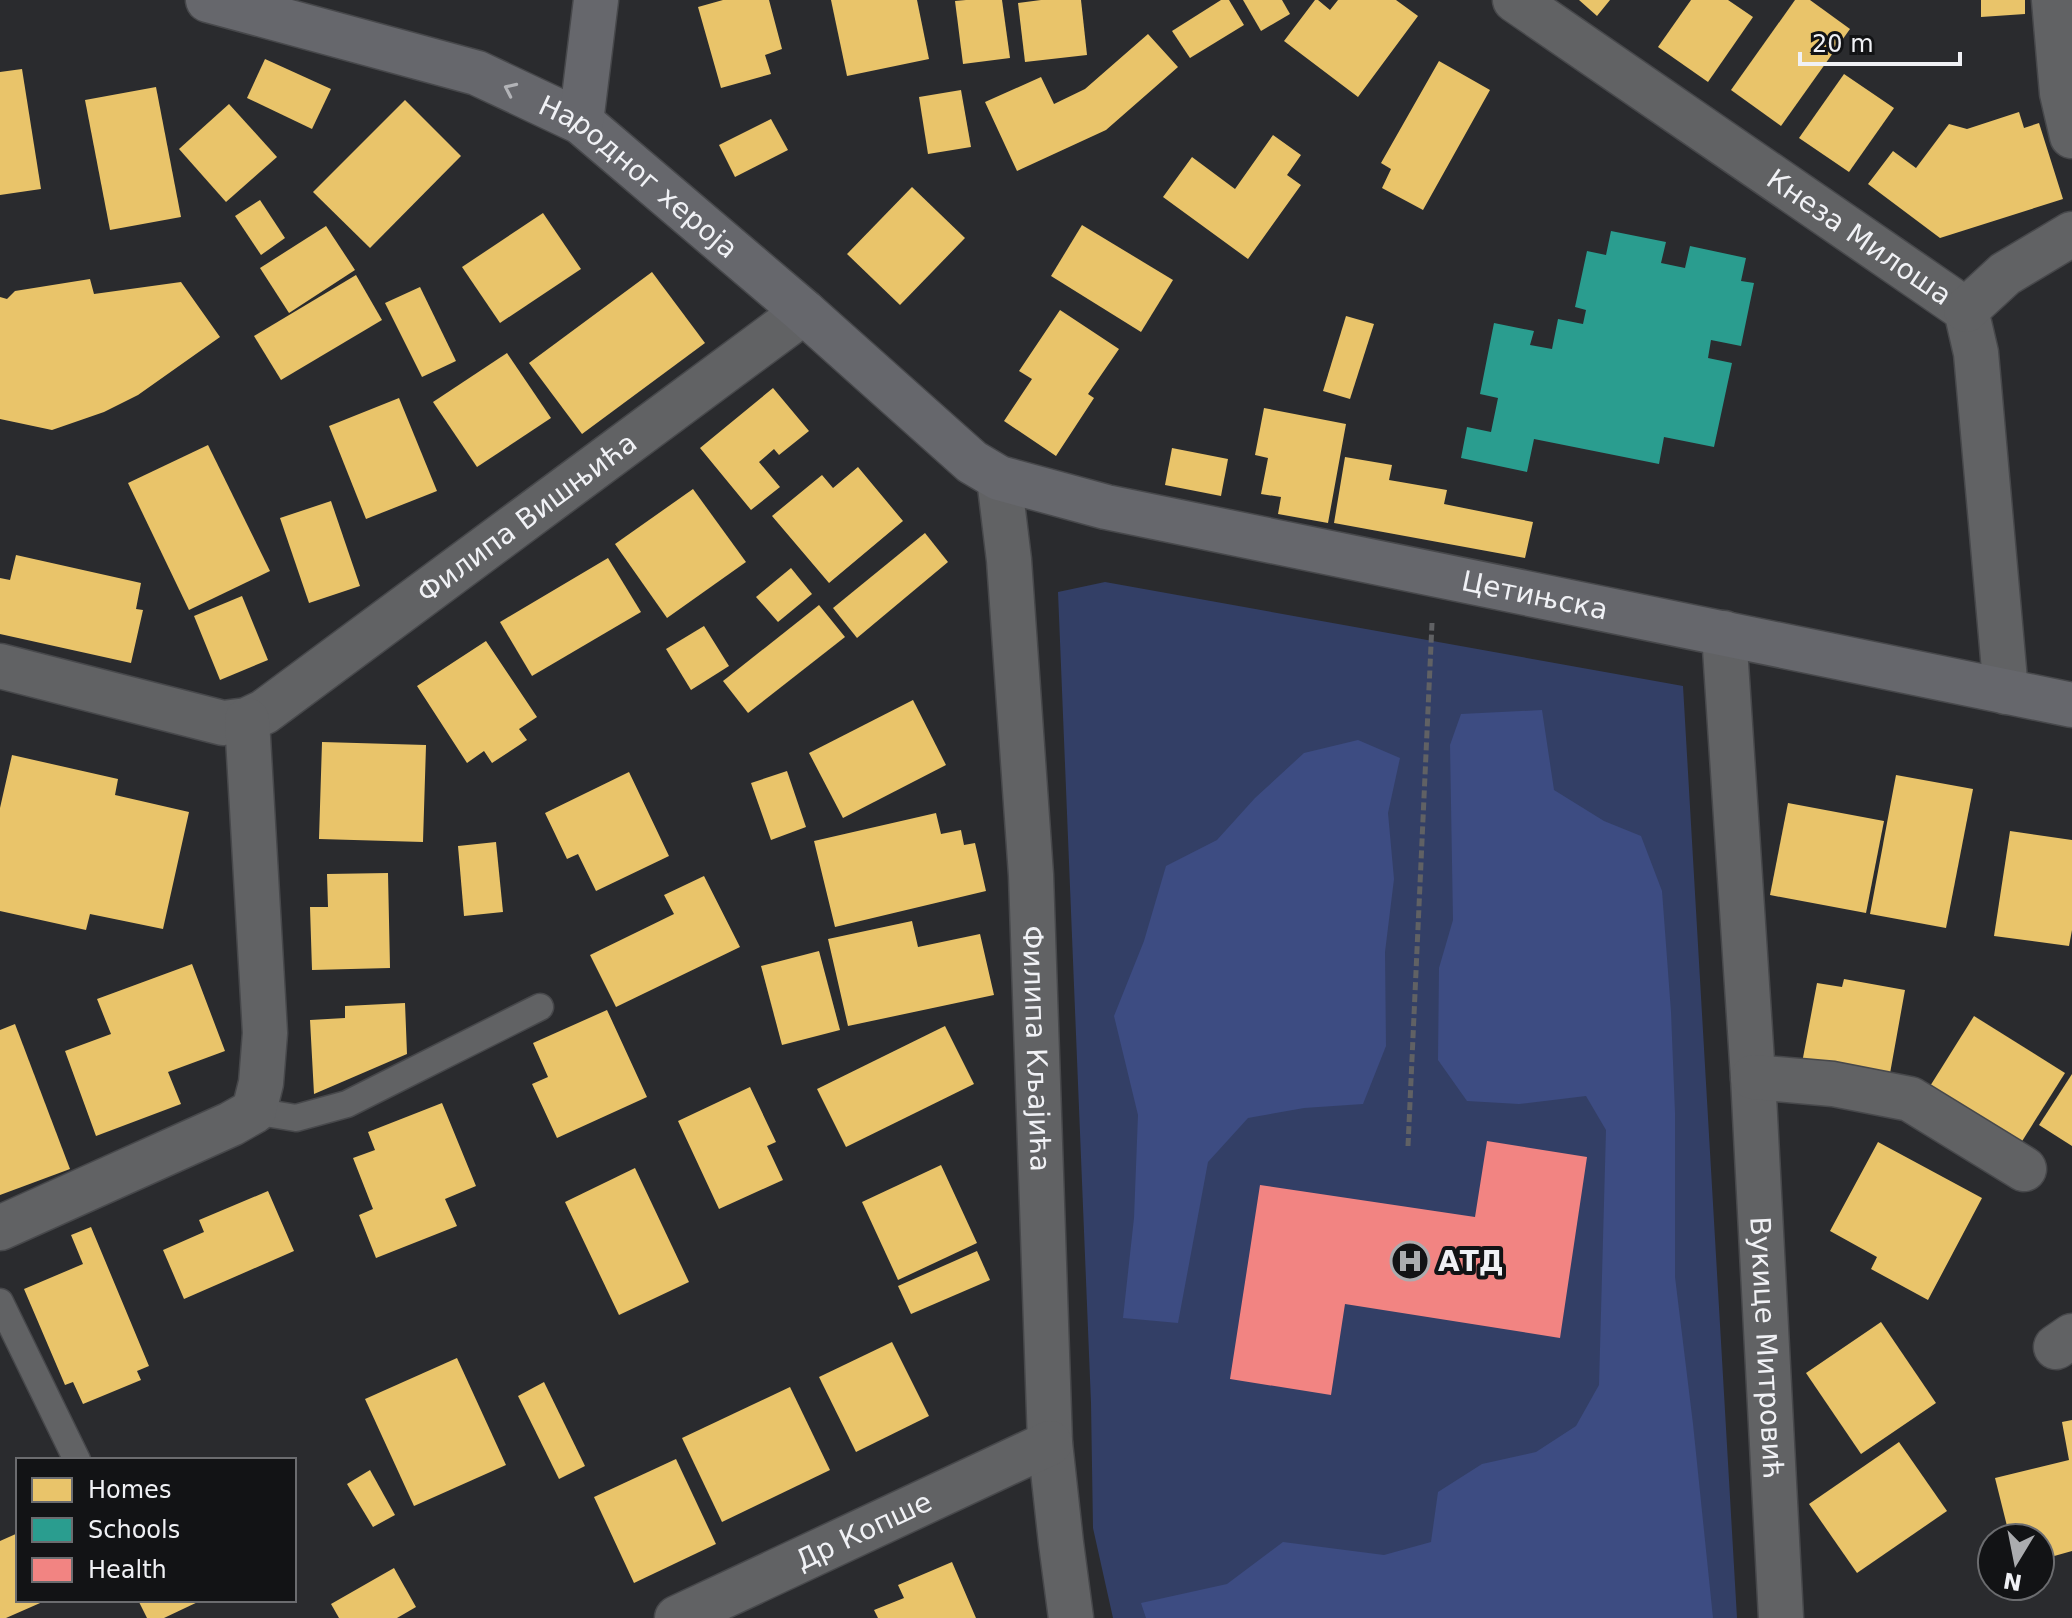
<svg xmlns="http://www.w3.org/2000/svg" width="2072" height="1618" font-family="'DejaVu Sans',sans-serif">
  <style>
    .green { fill: #333f66 }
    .forest { fill: #3d4c82 }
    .homes { fill: #e9c46a }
    .schools { fill: #2a9d8f }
    .health { fill: #f28482 }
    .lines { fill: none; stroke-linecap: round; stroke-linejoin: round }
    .lane-casing { stroke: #47484b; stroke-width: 29 }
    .street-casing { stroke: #47484b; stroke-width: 47 }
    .secondary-casing { stroke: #47484b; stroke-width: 47 }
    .path { stroke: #606164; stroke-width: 5; stroke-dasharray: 8 4; stroke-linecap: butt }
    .lane { stroke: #616264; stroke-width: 26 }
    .street { stroke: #616264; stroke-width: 44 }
    .secondary { stroke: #66676c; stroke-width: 44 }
    .oneway { stroke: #b2b3b7 }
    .labels { text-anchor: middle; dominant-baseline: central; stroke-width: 8; stroke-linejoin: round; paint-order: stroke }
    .street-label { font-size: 28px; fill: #f0f1f5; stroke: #121315 }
    .poi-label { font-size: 28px; font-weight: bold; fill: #f0f1f5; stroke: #121315; text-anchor: start }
  </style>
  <rect width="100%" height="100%" fill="#2a2b2e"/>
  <polygon class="green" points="1105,582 1683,686 1737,1618 1113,1618 1093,1528 1091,1403 1058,592"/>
  <g class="forest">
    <polygon points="1542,710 1554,790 1604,821 1641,836 1662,891 1671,1012 1675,1113 1675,1277 1693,1424 1713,1618 1146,1618 1141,1603 1227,1584 1283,1542 1384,1555 1431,1542 1438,1492 1482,1464 1536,1452 1576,1426 1599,1385 1606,1130 1586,1096 1519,1104 1467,1101 1438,1060 1439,968 1453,920 1450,745 1461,714"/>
    <polygon points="1358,740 1400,758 1388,813 1394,879 1385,952 1386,1046 1363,1104 1304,1108 1248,1118 1208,1162 1178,1323 1123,1318 1134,1218 1138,1115 1114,1016 1144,941 1166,866 1217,840 1255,798 1304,753"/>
  </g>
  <g class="homes">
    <polygon points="723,0 769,0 782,49 765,55 771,74 721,88 698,7"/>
    <polygon points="831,0 917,0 929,59 847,76"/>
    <polygon points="966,0 1002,0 1010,58 963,64 955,1"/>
    <polygon points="1041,0 1081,0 1087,55 1025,62 1018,3"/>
    <polygon points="1221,0 1229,0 1244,25 1190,58 1172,31"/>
    <polygon points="1243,0 1282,0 1290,14 1261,31"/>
    <polygon points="1315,0 1318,0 1330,10 1338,0 1396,0 1418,16 1358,97 1284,41"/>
    <polygon points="1579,0 1610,0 1597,16"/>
    <polygon points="1691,0 1728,0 1753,17 1708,82 1658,47"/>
    <polygon points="1795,0 1810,0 1850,29 1781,126 1731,90"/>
    <polygon points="1981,0 2025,0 2025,14 1981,17"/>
    <polygon points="1148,34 1178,67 1106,130 1017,171 985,102 1041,77 1054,104 1085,89"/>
    <polygon points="265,59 331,89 312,129 247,98"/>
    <polygon points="1439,61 1490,90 1423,210 1382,188 1391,169 1381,163"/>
    <polygon points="22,69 41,189 0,195 0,72"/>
    <polygon points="1844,74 1894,108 1849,172 1799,138"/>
    <polygon points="156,87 181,217 110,230 85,100"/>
    <polygon points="961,90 971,147 928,154 919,97"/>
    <polygon points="405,100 461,156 370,248 313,192"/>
    <polygon points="229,104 277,157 226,202 179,149"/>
    <polygon points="2019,112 2024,128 2039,123 2063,199 1940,238 1868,184 1893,151 1916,168 1949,124 1967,129"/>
    <polygon points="771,119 788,150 735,177 719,145"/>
    <polygon points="1273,135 1301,155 1287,175 1301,185 1248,259 1163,197 1192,157 1235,189"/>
    <polygon points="912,187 965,238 900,305 847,254"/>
    <polygon points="260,200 285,238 261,255 235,216"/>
    <polygon points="543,213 581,269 500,323 462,267"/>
    <polygon points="1082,225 1173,280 1141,332 1051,276"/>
    <polygon points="326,226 355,270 289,313 260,268"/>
    <polygon points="652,272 705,343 582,434 529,363"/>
    <polygon points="356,275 382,320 281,380 254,336"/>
    <polygon points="90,279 94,294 181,282 220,337 138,395 104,412 52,430 0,419 0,297 7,299 15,291"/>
    <polygon points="420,287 456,361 422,377 385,303"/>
    <polygon points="1060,310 1119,349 1088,394 1094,398 1056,456 1004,421 1032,379 1019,371"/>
    <polygon points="1346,316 1374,324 1350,399 1323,391"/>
    <polygon points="507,353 551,418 477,467 433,402"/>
    <polygon points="773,388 809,431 779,455 774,449 759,462 780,487 751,510 700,448"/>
    <polygon points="399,398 437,491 366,519 329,426"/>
    <polygon points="1264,408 1346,424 1328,523 1278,514 1281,497 1261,494 1268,458 1255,455"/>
    <polygon points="208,445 270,571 189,610 128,483"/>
    <polygon points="1172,448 1228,459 1221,496 1165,485"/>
    <polygon points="1345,457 1392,465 1389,480 1447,490 1444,504 1533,522 1525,558 1334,523"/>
    <polygon points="858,467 903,521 829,583 772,516 822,475 833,488"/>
    <polygon points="693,489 746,562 667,618 615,544"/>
    <polygon points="331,501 360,586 309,603 280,518"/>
    <polygon points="925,533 948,562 857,638 833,608"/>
    <polygon points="16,555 141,583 136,609 143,610 131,663 0,634 0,578 10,580"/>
    <polygon points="608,558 641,612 532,676 500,622"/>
    <polygon points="791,568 812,594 778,622 756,597"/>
    <polygon points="242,596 268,660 220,680 194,616"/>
    <polygon points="819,605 845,637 748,713 723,681"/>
    <polygon points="704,626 729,666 691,690 666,649"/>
    <polygon points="486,641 537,717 519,729 527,740 492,763 484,751 467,763 417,686"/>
    <polygon points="913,700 946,765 843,818 809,753"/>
    <polygon points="322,742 426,745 423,842 319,839"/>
    <polygon points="12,755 118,779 115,795 189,812 163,929 90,914 86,930 0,911 0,808"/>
    <polygon points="787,771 806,827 771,840 751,783"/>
    <polygon points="629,772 669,856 596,891 578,854 567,859 545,813"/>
    <polygon points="1896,775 1973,789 1946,928 1870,914"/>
    <polygon points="1788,803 1884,821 1866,913 1770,895"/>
    <polygon points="936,813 941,834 961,830 964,845 975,843 986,891 835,927 814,841"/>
    <polygon points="2010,831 2072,840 2072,930 2069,946 1994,936"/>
    <polygon points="496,842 503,912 464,916 458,846"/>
    <polygon points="388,873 390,968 312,970 310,907 328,907 327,874"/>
    <polygon points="704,876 740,947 616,1007 590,955 674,914 664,895"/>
    <polygon points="912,921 918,947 980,934 994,995 848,1026 828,939"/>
    <polygon points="819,951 840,1030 782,1045 761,966"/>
    <polygon points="192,964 225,1051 168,1072 181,1104 96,1136 65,1051 111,1034 97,999"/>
    <polygon points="1844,979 1905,990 1889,1079 1802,1063 1817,983 1842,987"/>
    <polygon points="405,1003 407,1054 314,1094 310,1020 345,1018 345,1006"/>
    <polygon points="607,1010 647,1097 557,1138 532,1084 548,1077 533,1043"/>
    <polygon points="1974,1016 2065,1073 2019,1146 1927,1091"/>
    <polygon points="15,1024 70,1169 0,1195 0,1030"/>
    <polygon points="945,1026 974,1084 846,1147 817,1089"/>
    <polygon points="2072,1074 2072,1146 2039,1125"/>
    <polygon points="750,1087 776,1142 767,1146 783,1180 719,1209 678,1121"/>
    <polygon points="442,1103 476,1186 445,1199 457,1226 376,1258 359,1215 373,1209 353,1158 375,1150 368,1132"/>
    <polygon points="1878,1142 1982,1198 1928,1300 1871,1269 1877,1257 1830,1231"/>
    <polygon points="941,1165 977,1243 898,1280 862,1202"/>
    <polygon points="635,1168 689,1282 619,1315 565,1202"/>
    <polygon points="268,1191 294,1251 184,1299 163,1250 204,1232 199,1220"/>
    <polygon points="91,1227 149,1366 137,1371 141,1380 83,1404 73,1382 65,1385 24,1289 83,1264 71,1235"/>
    <polygon points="977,1251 990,1280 911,1314 898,1286"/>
    <polygon points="1881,1322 1936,1403 1861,1454 1806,1373"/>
    <polygon points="892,1342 929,1416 856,1452 819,1377"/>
    <polygon points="457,1358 506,1465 414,1506 365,1399"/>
    <polygon points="544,1382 585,1466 559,1479 518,1396"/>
    <polygon points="790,1387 830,1470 722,1522 682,1438"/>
    <polygon points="2072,1420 2072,1551 2040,1560 2040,1538 2010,1538 1995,1478 2069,1460 2062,1422"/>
    <polygon points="1899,1442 1947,1511 1857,1573 1809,1504"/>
    <polygon points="676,1459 716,1544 634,1583 594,1497"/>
    <polygon points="370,1470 395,1515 373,1527 347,1484"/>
    <polygon points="18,1533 18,1600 47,1600 6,1618 0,1618 0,1541"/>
    <polygon points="952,1562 976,1618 878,1618 874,1610 904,1598 898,1585"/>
    <polygon points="394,1568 416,1607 397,1618 339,1618 331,1604"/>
    <polygon points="138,1600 202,1600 164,1618 147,1618"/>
  </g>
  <polygon class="schools" points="1611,231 1666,242 1661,263 1685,268 1690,246 1746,258 1741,281 1754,283 1741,346 1711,340 1708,358 1732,363 1714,447 1664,437 1659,464 1534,439 1527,472 1461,458 1467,427 1491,432 1498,398 1480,394 1494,323 1534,331 1530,345 1552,349 1558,319 1583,324 1586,310 1575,307 1587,251 1606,255"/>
  <polygon class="health" points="1487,1141 1587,1157 1560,1338 1345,1304 1331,1395 1230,1379 1260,1185 1475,1217"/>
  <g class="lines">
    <g class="lane-casing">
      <g id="lane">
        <polyline points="254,1111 296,1118 347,1104 540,1007"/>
        <polyline points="0,1302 77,1460"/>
      </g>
    </g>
    <g class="street-casing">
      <g id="street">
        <path id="s1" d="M1515 0 1966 310 1976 353 2006 692"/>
        <polyline points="2054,0 2062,93 2072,136"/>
        <polyline points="1966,310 2005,274 2072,234"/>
        <path id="s2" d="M999 478 1009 560 1031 875 1050 1443 1061 1543 1071 1618"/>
        <path id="s3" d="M1724 633 1753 1077 1781 1618"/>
        <path id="s4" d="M0 666 223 723 247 720 264 712 804 312"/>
        <polyline points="1753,1077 1833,1084 1910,1099 2024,1169"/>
        <polyline points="0,1228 231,1124 254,1111 261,1083 265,1033 247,720"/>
        <polyline points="2056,1347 2072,1336"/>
        <path id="s5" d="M677 1618 1050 1443"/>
      </g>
    </g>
    <g class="secondary-casing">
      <g id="secondary">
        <path id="s6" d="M208 0 477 73 581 122 804 312 972 462 999 478 1106 507 2072 705"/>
        <polyline points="581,122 596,0"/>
      </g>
    </g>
    <polyline class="path" points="1408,1146 1432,623"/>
    <use href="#lane" class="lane"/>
    <use href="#street" class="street"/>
    <use href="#secondary" class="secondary"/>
  </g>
  <defs><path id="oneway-chevron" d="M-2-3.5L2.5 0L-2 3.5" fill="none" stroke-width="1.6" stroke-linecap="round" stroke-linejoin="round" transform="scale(2)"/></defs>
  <use class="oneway" href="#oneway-chevron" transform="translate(510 89) rotate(-155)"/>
  <defs>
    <g id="hospital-ring" transform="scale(2)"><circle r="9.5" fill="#121315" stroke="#abacaf" stroke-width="1.5"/><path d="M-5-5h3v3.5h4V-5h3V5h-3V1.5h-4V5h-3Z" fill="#abacaf"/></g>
  </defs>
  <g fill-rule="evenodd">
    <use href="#hospital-ring" x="1410" y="1261"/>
  </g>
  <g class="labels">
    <g class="street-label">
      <text stroke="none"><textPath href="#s6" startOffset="472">Народног хероја</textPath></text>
      <text stroke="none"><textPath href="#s1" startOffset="418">Кнеза Милоша</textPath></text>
      <text stroke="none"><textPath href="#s4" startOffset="600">Филипа Вишњића</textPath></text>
      <text stroke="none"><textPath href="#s6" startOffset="1492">Цетињска</textPath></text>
      <text stroke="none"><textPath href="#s2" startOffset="572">Филипа Кљајића</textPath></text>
      <text stroke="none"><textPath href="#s3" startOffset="716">Вукице Митровић</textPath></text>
      <text stroke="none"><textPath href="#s5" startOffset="206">Др Копше</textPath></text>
    </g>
    <g class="poi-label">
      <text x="1438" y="1261">АТД</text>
    </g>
  </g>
  <rect x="16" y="1458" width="280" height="144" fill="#121315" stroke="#6b6c6f" stroke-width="2"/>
  <rect x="32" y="1478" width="40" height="24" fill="#e9c46a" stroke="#6b6c6f" stroke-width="2"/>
  <text x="88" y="1498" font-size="24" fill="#f0f1f5">Homes</text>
  <rect x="32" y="1518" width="40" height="24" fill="#2a9d8f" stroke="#6b6c6f" stroke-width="2"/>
  <text x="88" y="1538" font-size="24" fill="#f0f1f5">Schools</text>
  <rect x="32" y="1558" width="40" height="24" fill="#f28482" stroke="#6b6c6f" stroke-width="2"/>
  <text x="88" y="1578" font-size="24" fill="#f0f1f5">Health</text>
  <g transform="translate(2016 1562) rotate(190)"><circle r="38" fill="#121315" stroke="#6b6c6f" stroke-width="2"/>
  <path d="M0-6L14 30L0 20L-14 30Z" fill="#abacaf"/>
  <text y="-12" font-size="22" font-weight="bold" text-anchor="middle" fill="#f0f1f5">N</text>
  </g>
  <path d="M1800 52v12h160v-12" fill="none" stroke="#f0f1f5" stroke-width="4"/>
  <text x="1812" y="52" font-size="24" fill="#f0f1f5" stroke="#121315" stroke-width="6" paint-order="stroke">20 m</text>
</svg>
